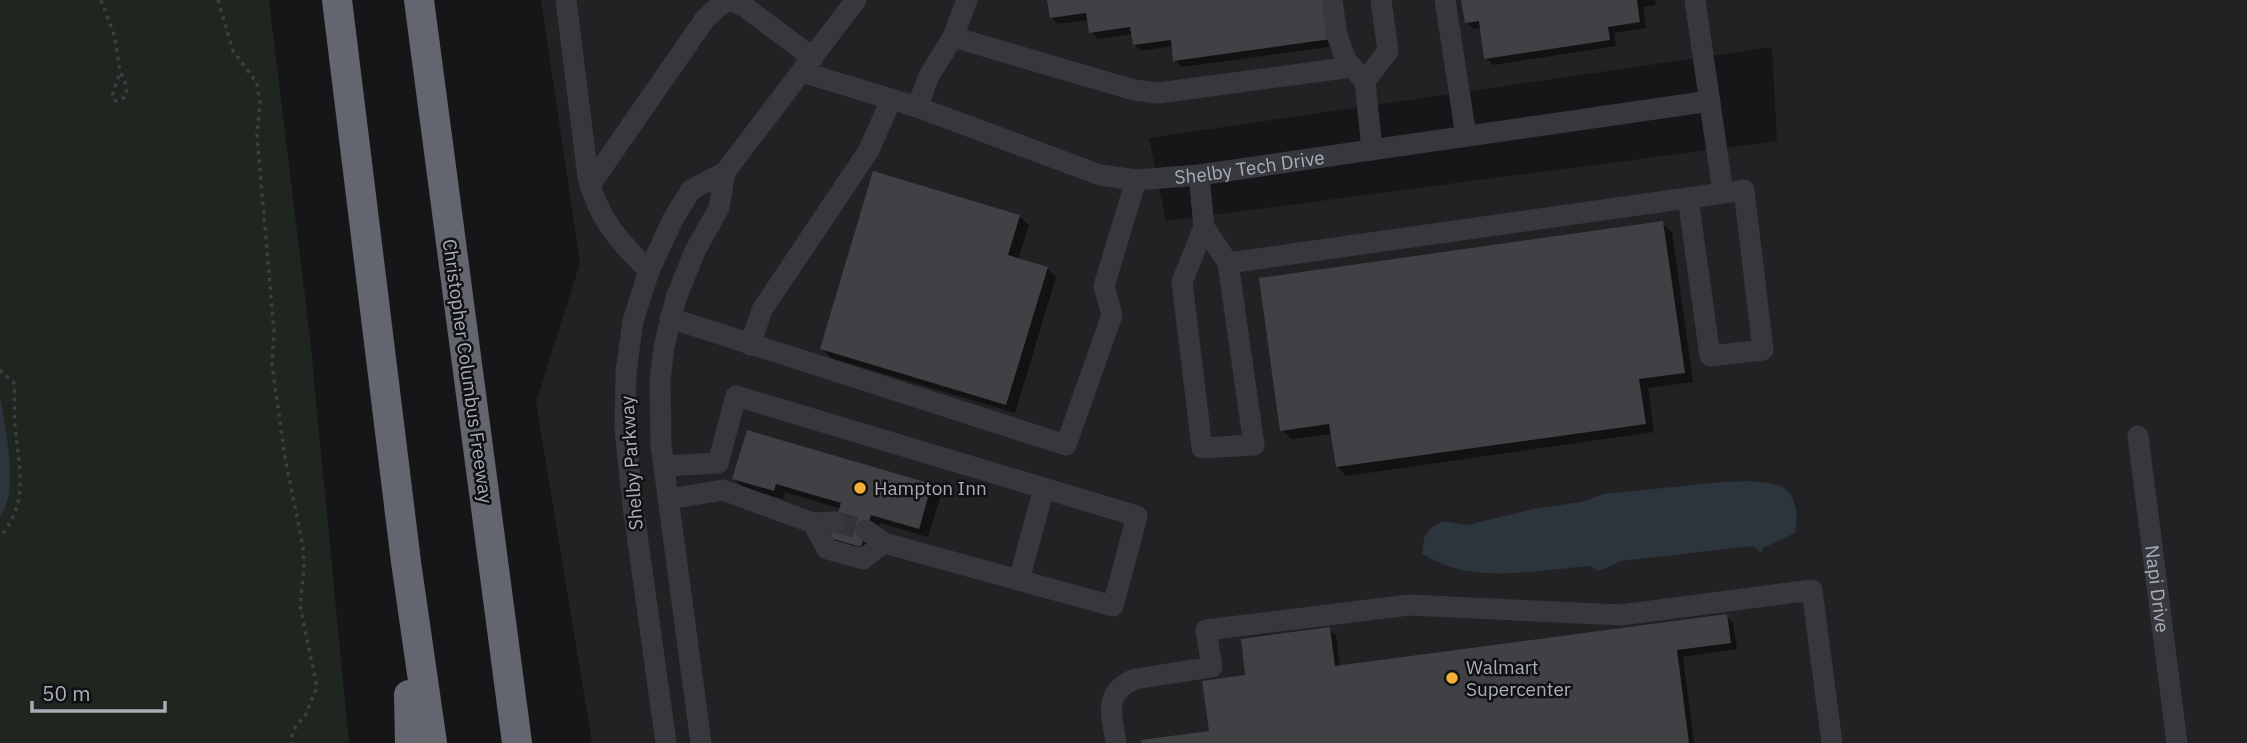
<svg xmlns="http://www.w3.org/2000/svg" width="2247" height="743" font-family="'IBM Plex Sans',sans-serif">
  <style>
    .built { fill: #222225; fill-rule: evenodd }
    .green { fill: #1e261f }
    .water { fill: #2c353c }
    .shadow { fill: #0007 }
    .building { fill: #404145 }
    .lines { fill: none; stroke-linecap: round; stroke-linejoin: round }
    .minor-tunnel { stroke: #333438; stroke-width: 21; stroke-dasharray: 21 10; stroke-linecap: butt }
    .path { stroke: #3d3f44; stroke-width: 3.5; stroke-dasharray: 3.5 5; stroke-linecap: butt }
    .minor { stroke: #37383d; stroke-width: 21 }
    .highway { stroke: #63666e; stroke-width: 30 }
    .poi-dot { fill: #f2b134; stroke: #111113; stroke-width: 2.5 }
    .labels { text-anchor: middle; dominant-baseline: central; stroke-width: 5; stroke-linejoin: round; paint-order: stroke }
    .street-label { font-size: 19px; fill: #a8adb8; stroke: #111113 }
    .poi-label { font-size: 19px; fill: #a8adb8; stroke: #111113; text-anchor: start }
  </style>
  <rect width="100%" height="100%" fill="#161618"/>
  <path class="built" d="M541 0H2247V743H592L536 402 580 263ZM1772 47 1777 141 1166 221 1149 138Z"/>
  <polygon class="green" points="0,0 269,0 310,338 349,743 0,743"/>
  <g class="water">
    <path d="M0 396C5 428 20 490 0 517Z"/>
    <path d="M1751 481C1760 482 1772 483 1780 486 1798 494 1798 517 1795 533L1763 548 1761 553 1753 546 1621 561 1599 571 1589 566C1535 570 1469 586 1422 553L1424 538 1432 527 1443 521 1467 525 1533 509 1581 502 1604 494 1722 482Z"/>
  </g>
  <g class="shadow">
    <polygon points="1049,0 1330,0 1337,46 1182,67 1175,60 1173,46 1141,51 1134,44 1133,34 1098,39 1091,32 1089,20 1058,24 1051,17"/>
    <polygon points="1463,0 1655,0 1656,5 1643,7 1646,28 1614,33 1616,46 1493,65 1486,58 1481,28 1473,29 1466,22"/>
    <polygon points="1019,216 1029,225 1018,260 1047,268 1056,277 1015,413 831,358 822,349"/>
    <polygon points="1662,223 1672,232 1693,382 1648,388 1654,432 1346,476 1337,466 1333,434 1291,439 1282,430"/>
    <polygon points="748,432 931,486 941,495 928,537 880,523 870,555 842,547 832,538 841,509 785,492 783,499 744,488 734,479"/>
    <polygon points="1726,616 1733,623 1737,649 1683,657 1694,743 1143,743 1211,733 1247,677 1329,629 1336,636 1340,667"/>
  </g>
  <g class="building">
    <polygon points="1047,0 1325,0 1331,39 1173,61 1171,40 1133,45 1130,27 1089,33 1086,13 1050,18"/>
    <polygon points="1461,0 1637,0 1640,22 1608,27 1610,40 1484,59 1479,21 1465,23"/>
    <polygon points="873,171 1020,215 1008,255 1048,267 1006,405 820,349"/>
    <polygon points="1663,221 1685,373 1639,379 1646,424 1336,467 1329,424 1280,431 1259,278"/>
    <polygon points="747,430 932,484 919,529 871,515 861,547 830,538 841,503 776,484 774,491 732,479"/>
    <polygon points="1727,614 1731,643 1677,650 1689,743 1141,743 1141,740 1209,731 1202,681 1245,675 1241,639 1330,627 1335,666"/>
  </g>
  <g class="lines">
    <polyline class="minor-tunnel" points="835,522 866,530"/>
    <g class="path">
      <polyline points="101,0 115,37 120,72 125,81 127,93 124,98 116,101 112,96 120,72"/>
      <polyline points="218,0 233,51 257,83 260,104 257,136 274,331 272,365 285,457 303,547 304,570 300,606 317,687 305,716 296,726 291,738 292,743"/>
      <path d="M0 370 14 383C15 397 14 412 15 427 19 470 30 500 0 537"/>
    </g>
    <g class="minor">
      <path d="M566 0 588 177C599 220 618 240 649 271"/>
      <polyline points="1332,0 1337,35 1346,60 1365,81 1372,150"/>
      <polyline points="1445,0 1466,136"/>
      <polyline points="1695,0 1723,193"/>
      <polyline points="953,37 1134,90 1158,93 1352,67"/>
      <path id="s1" d="M802 72 917 107 1100 175 1136 180 1199 175 1710 101"/>
      <polyline points="1365,81 1388,51 1381,0"/>
      <polyline points="917,107 929,76 953,37 967,0"/>
      <polyline points="1199,175 1204,227 1228,263 1254,445 1202,448 1182,282 1204,227"/>
      <polyline points="590,185 705,19 718,7 730,0 745,7 813,58"/>
      <polyline points="1228,263 1744,190 1763,350 1710,356 1688,198"/>
      <polyline points="670,318 1066,445 1112,315 1104,286 1136,180"/>
      <polyline points="750,345 762,310 869,150 891,100"/>
      <path id="s2" d="M2138 436 2177 743"/>
      <polyline points="664,466 718,463 736,396 1137,516 1113,606 884,543 863,559 827,549 813,523 723,490 669,499"/>
      <polyline points="813,523 835,522"/>
      <polyline points="866,530 884,543"/>
      <polyline points="1019,580 1044,488"/>
      <polyline points="666,743 633,506 625,429 626,372 633,321 649,271 673,219 691,190 725,172 856,0"/>
      <polyline points="701,743 661,445 660,380 664,347 676,298 695,251 719,208 725,172"/>
      <path d="M1116 743C1112 714 1102 693 1135 679L1212 667 1206 630 1409 605 1621 615 1812 590 1832 743"/>
    </g>
    <g class="highway">
      <polyline points="337,0 406,562 432,743"/>
      <polyline points="419,0 517,743"/>
      <polyline points="409,695 410,743"/>
    </g>
  </g>
  <g class="poi-dot">
    <circle cx="860" cy="488" r="7"/>
    <circle cx="1452" cy="678" r="7"/>
  </g>
  <g class="labels">
    <g class="street-label">
      <text stroke="none"><textPath href="#s1" startOffset="466">Shelby Tech Drive</textPath></text>
      <text transform="translate(468 371) rotate(82)">Christopher Columbus Freeway</text>
      <text transform="translate(631 463) rotate(-94)">Shelby Parkway</text>
      <text stroke="none"><textPath href="#s2" startOffset="154">Napi Drive</textPath></text>
    </g>
    <g class="poi-label">
      <text x="874" y="488">Hampton Inn</text>
      <text x="1466" y="667">Walmart<tspan x="1466" dy="22">Supercenter</tspan></text>
    </g>
  </g>
  <path d="M32 701v10h133v-10" fill="none" stroke="#a8adb8" stroke-width="3.5"/>
  <text x="42" y="701" font-size="21" fill="#a8adb8" stroke="#111113" stroke-width="5" paint-order="stroke">50 m</text>
</svg>
